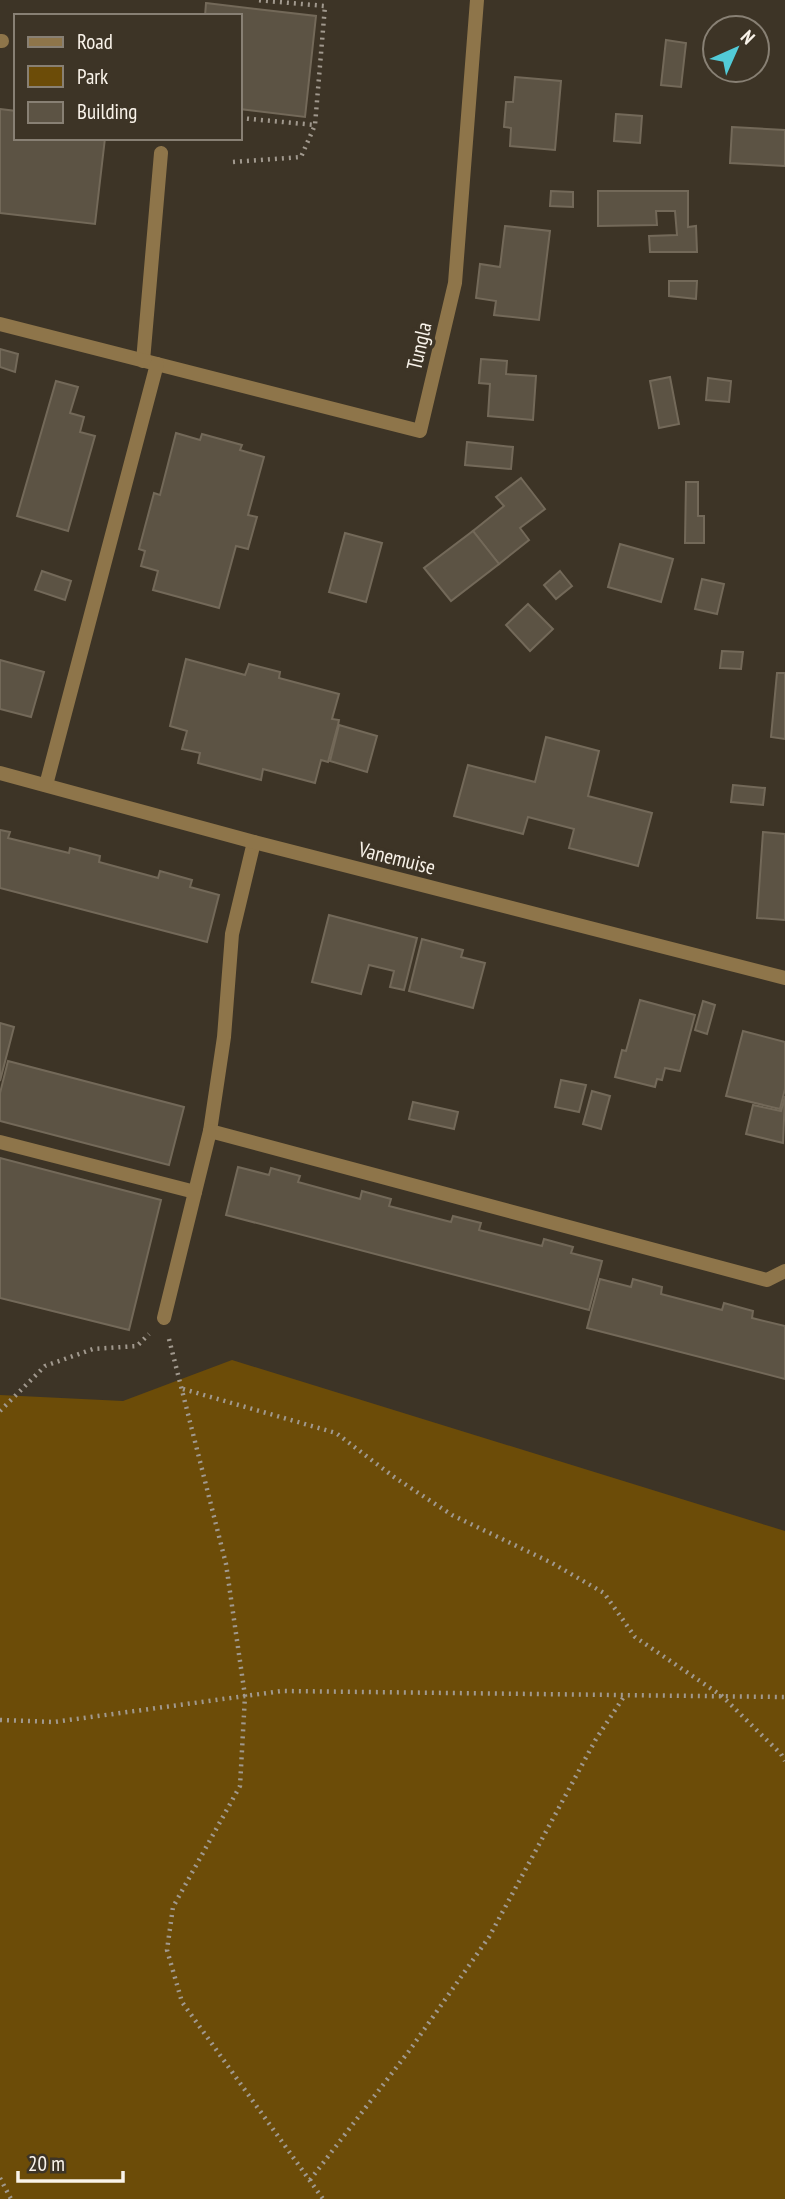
<svg xmlns="http://www.w3.org/2000/svg" width="785" height="2199" font-family="'PT Sans Narrow',sans-serif">
  <style>
    .green { fill: #6c4c08 }
    .building { fill: #5c5344; stroke: #736959; stroke-width: 2 }
    .lines { fill: none; stroke-linecap: round; stroke-linejoin: round }
    .path { stroke: #a1998e; stroke-width: 4.5; stroke-dasharray: 2 5; stroke-linecap: butt }
    .lane { stroke: #8e754a; stroke-width: 14 }
    .street { stroke: #8e754a; stroke-width: 14 }
    .labels { text-anchor: middle; dominant-baseline: central; stroke-width: 7; stroke-linejoin: round; paint-order: stroke }
    .street-label { font-size: 21px; fill: #f9f3ea; stroke: #3d3426 }
  </style>
  <rect width="100%" height="100%" fill="#3d3426"/>
  <polygon class="green" points="232,1360 785,1531 785,2199 0,2199 0,1395 123,1401"/>
  <g class="building">
    <polygon points="206,3 316,16 305,117 240,109 240,16 205,16"/>
    <polygon points="666,40 686,43 681,87 661,85"/>
    <polygon points="515,77 561,81 555,150 510,146 511,128 504,127 506,102 513,102"/>
    <polygon points="0,109 16,111 16,138 105,138 95,224 0,213"/>
    <polygon points="616,114 642,116 640,143 614,141"/>
    <polygon points="732,127 785,130 785,166 730,163"/>
    <polygon points="551,191 573,192 573,207 550,206"/>
    <polygon points="598,191 688,191 688,227 696,226 697,252 650,252 649,236 677,235 675,211 656,211 657,225 598,226"/>
    <polygon points="505,226 550,231 539,320 494,315 496,301 476,298 480,264 500,267"/>
    <polygon points="669,281 697,281 696,299 669,296"/>
    <polygon points="0,349 18,354 15,372 0,367"/>
    <polygon points="481,359 507,361 506,374 536,376 533,420 488,416 490,384 479,383"/>
    <polygon points="670,377 679,424 659,428 650,381"/>
    <polygon points="708,378 731,381 729,402 706,400"/>
    <polygon points="56,381 78,387 70,413 84,417 80,432 95,436 68,531 17,516"/>
    <polygon points="176,433 200,440 202,434 242,445 240,450 264,457 248,515 257,517 248,549 236,546 219,608 153,590 158,571 141,566 145,551 139,549 154,493 160,495"/>
    <polygon points="467,442 513,447 511,469 465,465"/>
    <polygon points="521,478 545,509 520,528 529,540 499,564 473,531 504,506 496,497"/>
    <polygon points="686,482 698,482 698,516 704,516 704,543 685,543"/>
    <polygon points="473,531 499,564 451,601 424,568"/>
    <polygon points="345,533 382,543 366,602 329,592"/>
    <polygon points="620,544 673,559 661,602 608,587"/>
    <polygon points="42,571 71,581 65,600 35,590"/>
    <polygon points="560,571 572,586 556,599 544,585"/>
    <polygon points="702,579 724,584 717,614 695,609"/>
    <polygon points="528,604 553,629 530,651 506,625"/>
    <polygon points="722,651 743,652 741,669 720,668"/>
    <polygon points="186,659 245,675 249,664 280,672 279,678 339,694 332,719 339,720 338,725 328,762 321,760 315,783 263,769 261,780 198,763 200,753 182,749 187,731 170,726"/>
    <polygon points="0,660 44,672 31,717 0,709"/>
    <polygon points="777,673 785,673 785,739 771,737"/>
    <polygon points="339,725 377,736 367,772 330,761"/>
    <polygon points="546,737 599,751 588,796 652,813 638,866 569,848 574,829 528,817 523,834 454,816 468,765 535,782"/>
    <polygon points="733,785 765,788 763,805 731,802"/>
    <polygon points="0,830 10,832 8,838 69,853 70,848 100,856 99,862 158,878 160,871 192,880 190,887 219,895 207,942 0,888"/>
    <polygon points="763,832 785,834 785,920 757,918"/>
    <polygon points="329,915 417,938 404,990 390,987 394,971 369,965 361,994 312,982"/>
    <polygon points="422,939 463,950 461,957 485,963 473,1008 409,991"/>
    <polygon points="640,1000 695,1015 680,1071 665,1068 662,1080 657,1079 655,1087 615,1077 622,1050 626,1051"/>
    <polygon points="703,1001 715,1005 707,1034 695,1030"/>
    <polygon points="0,1023 14,1027 0,1081"/>
    <polygon points="743,1031 785,1042 785,1089 780,1109 726,1096"/>
    <polygon points="8,1061 184,1107 169,1165 0,1121 0,1093"/>
    <polygon points="561,1080 586,1085 579,1112 555,1107"/>
    <polygon points="592,1091 610,1096 601,1129 583,1124"/>
    <polygon points="785,1096 783,1143 746,1134 753,1105 781,1111"/>
    <polygon points="413,1102 458,1112 454,1129 409,1119"/>
    <polygon points="0,1158 161,1200 129,1330 0,1298"/>
    <polygon points="238,1167 269,1175 271,1168 300,1176 298,1182 360,1199 362,1191 391,1199 389,1206 451,1222 453,1216 481,1223 479,1230 542,1246 544,1239 573,1247 571,1253 602,1261 589,1310 226,1215"/>
    <polygon points="600,1279 631,1287 633,1279 662,1287 661,1294 722,1310 724,1303 753,1311 752,1318 785,1326 785,1379 587,1328"/>
  </g>
  <g class="lines">
    <g class="path">
      <polyline points="240,118 315,125 325,6 256,0"/>
      <polyline points="233,162 301,157 315,125"/>
      <polyline points="169,1339 226,1564 245,1696 240,1786 173,1907 167,1950 182,2002 323,2199"/>
      <polyline points="183,1389 336,1433 394,1477 452,1515 552,1563 604,1593 635,1637 722,1696 781,1754 785,1761"/>
      <polyline points="0,1411 45,1366 93,1349 137,1346 149,1334"/>
      <polyline points="0,1720 54,1722 282,1691 785,1697"/>
      <polyline points="0,2178 11,2199"/>
      <polyline points="310,2180 409,2051 489,1937 596,1739 625,1695"/>
    </g>
    <g class="lane">
      <polyline points="0,41 2,41"/>
      <polyline points="143,361 161,153"/>
      <polyline points="210,1131 224,1037 232,934 254,842"/>
      <polyline points="0,1142 195,1192"/>
      <polyline points="164,1318 210,1131 767,1280 785,1271"/>
    </g>
    <g class="street">
      <polyline points="0,324 420,431 455,283 477,0"/>
      <polyline points="0,773 254,842 785,978"/>
      <polyline points="46,785 157,364"/>
    </g>
  </g>
  <g class="labels">
    <g class="street-label">
      <text transform="translate(419 346) rotate(-77)">Tungla</text>
      <text transform="translate(397 858) rotate(14)">Vanemuise</text>
    </g>
  </g>
  <rect x="14" y="14" width="228" height="126" fill="#3d3426" stroke="#888074" stroke-width="2"/>
  <rect x="28" y="37" width="35" height="10" fill="#8e754a" stroke="#888074" stroke-width="2"/>
  <text x="77" y="49" font-size="21" fill="#f9f3ea">Road</text>
  <rect x="28" y="66" width="35" height="21" fill="#6c4c08" stroke="#888074" stroke-width="2"/>
  <text x="77" y="84" font-size="21" fill="#f9f3ea">Park</text>
  <rect x="28" y="102" width="35" height="21" fill="#5c5344" stroke="#888074" stroke-width="2"/>
  <text x="77" y="119" font-size="21" fill="#f9f3ea">Building</text>
  <g transform="translate(736 49) rotate(45)"><circle r="33" fill="#3d3426" stroke="#888074" stroke-width="2"/>
  <path d="M0-5L12 26L0 18L-12 26Z" fill="#52cbd8"/>
  <text y="-10" font-size="19" font-weight="bold" text-anchor="middle" fill="#f9f3ea">N</text>
  </g>
  <path d="M18 2171v10h105v-10" fill="none" stroke="#f9f3ea" stroke-width="3.5"/>
  <text x="28" y="2171" font-size="21" fill="#f9f3ea" stroke="#3d3426" stroke-width="5" paint-order="stroke">20 m</text>
</svg>
